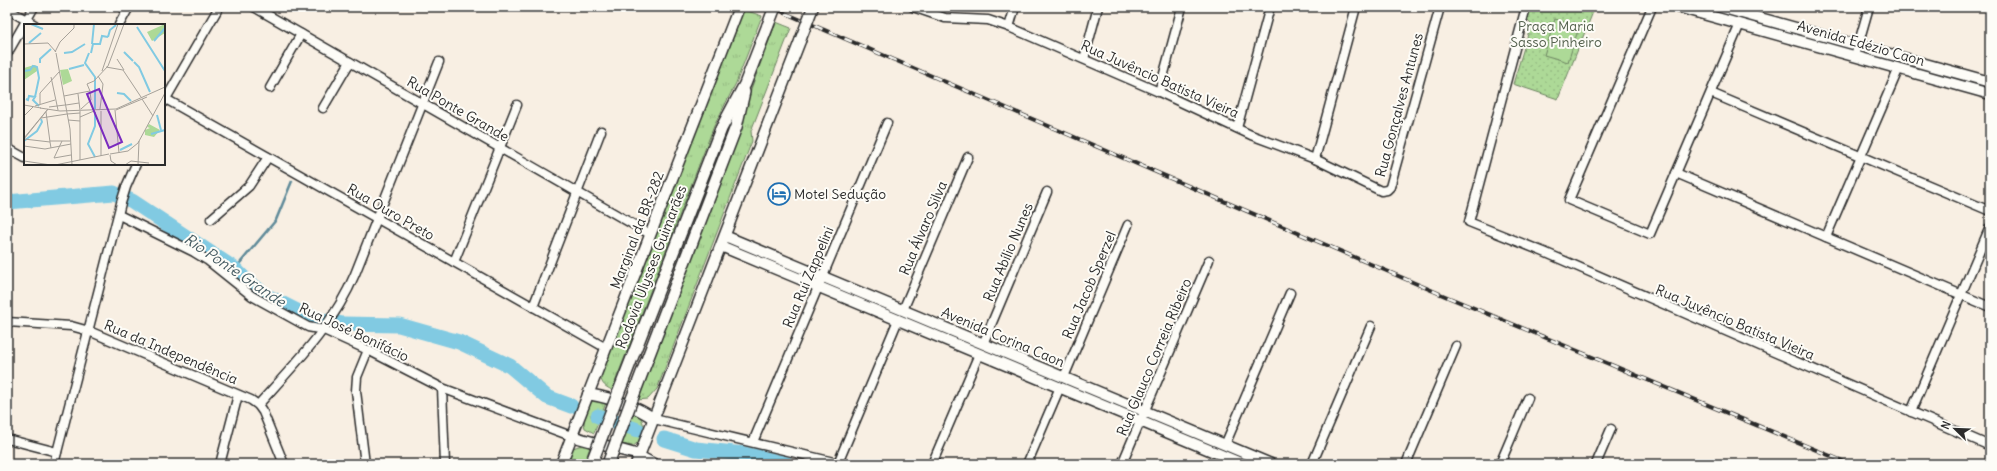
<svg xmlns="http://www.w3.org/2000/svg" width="1997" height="471" font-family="Delius,sans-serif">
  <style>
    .grass { fill: url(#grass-tufts); stroke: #6c8261 }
    .park { fill: url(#park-dots); stroke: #6c8261 }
    .garden { fill: #add997; stroke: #6c8261 }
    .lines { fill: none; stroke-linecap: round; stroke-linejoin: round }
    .stream { stroke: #5f8a99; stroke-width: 2.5 }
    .river { stroke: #81cae2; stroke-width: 15 }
    .minor-casing { stroke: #2b2b2b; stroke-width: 11 }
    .major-casing { stroke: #2b2b2b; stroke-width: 13 }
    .highway-casing { stroke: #2b2b2b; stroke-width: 14 }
    .minor { stroke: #fdfcf7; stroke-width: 8 }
    .major { stroke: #fdfcf7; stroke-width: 10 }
    .highway { stroke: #fdfcf7; stroke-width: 11 }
    .rail-casing { stroke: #2b2b2b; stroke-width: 4 }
    .rail { stroke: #fdfcf7; stroke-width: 2.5; stroke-dasharray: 8; stroke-linecap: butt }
    .major-bridge-casing { stroke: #2b2b2b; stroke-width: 13; stroke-linecap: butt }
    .highway-bridge-casing { stroke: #2b2b2b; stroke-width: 14; stroke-linecap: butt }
    .major-bridge { stroke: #fdfcf7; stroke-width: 10 }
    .highway-bridge { stroke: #fdfcf7; stroke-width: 11 }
    .labels { text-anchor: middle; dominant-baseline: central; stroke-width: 4; stroke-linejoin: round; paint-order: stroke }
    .park-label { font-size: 14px; fill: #525f4b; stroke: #fdfcf7 }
    .street-label { font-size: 14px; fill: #2b2b2b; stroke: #fdfcf7 }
    .poi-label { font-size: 14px; fill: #2b2b2b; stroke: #fdfcf7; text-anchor: start }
    .water-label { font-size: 15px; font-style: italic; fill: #455b62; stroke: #fdfcf7 }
    .inset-river { fill: none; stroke: #81cae2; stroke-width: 2 }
    .inset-road { fill: none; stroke: #a6a199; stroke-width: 1 }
    .view { fill: #7b2cbf; fill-opacity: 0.15; stroke: #7b2cbf; stroke-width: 2 }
    .inset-edge { fill: none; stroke: #2b2b2b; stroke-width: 2 }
  </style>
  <defs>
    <pattern id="grass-tufts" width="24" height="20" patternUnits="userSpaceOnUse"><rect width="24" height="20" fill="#add997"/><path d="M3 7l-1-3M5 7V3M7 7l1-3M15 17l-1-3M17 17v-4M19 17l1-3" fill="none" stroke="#95ba82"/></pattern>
    <pattern id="park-dots" width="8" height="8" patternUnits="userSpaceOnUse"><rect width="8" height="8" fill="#add997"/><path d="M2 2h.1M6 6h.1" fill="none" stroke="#95ba82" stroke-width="1.8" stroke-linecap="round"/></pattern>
  </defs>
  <rect width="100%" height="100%" fill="#f8efe3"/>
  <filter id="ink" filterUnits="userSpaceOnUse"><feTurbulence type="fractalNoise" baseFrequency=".025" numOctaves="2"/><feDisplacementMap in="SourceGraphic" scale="8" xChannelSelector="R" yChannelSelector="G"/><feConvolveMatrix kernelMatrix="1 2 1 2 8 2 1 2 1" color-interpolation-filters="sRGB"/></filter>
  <g filter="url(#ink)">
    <g class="grass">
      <polygon points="1693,7 1706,7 1840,44 1840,46"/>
      <path d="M742 9 762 16 736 83 714 126 612 390C604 386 600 383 601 373Z"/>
      <polygon points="776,22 791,28 751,131 752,141 657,389 648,399 637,400 742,125 751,89"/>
      <polygon points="1874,54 1990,86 1990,90 1874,57"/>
      <path d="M593 400 606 403 594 433 585 428C582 419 586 406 593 400Z"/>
      <path d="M632 412 639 415C647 426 645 439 633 446L620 444Z"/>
      <polygon points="584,444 590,447 584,464 566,464 573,448"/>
    </g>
    <polygon class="park" points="1531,7 1595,7 1558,99 1513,84 1531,24 1527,20"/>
    <polygon class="garden" points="1555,19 1579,27 1568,62 1544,55"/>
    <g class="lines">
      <polyline class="stream" points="235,269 276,220 292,181"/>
      <g class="river">
        <polyline points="7,202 114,193 132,201 235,269 247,281 267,296 299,312 317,319 343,324 399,325 459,342 510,366 547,397 571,406"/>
        <polyline points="598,416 638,430"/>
        <polyline points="664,439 696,449 744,454 787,464"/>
      </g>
      <g class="minor-casing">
        <g id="minor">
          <polyline points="254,7 650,234"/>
          <polyline points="913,7 945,18 988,20 1009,27 1159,92 1251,135 1315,159 1381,191 1387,190 1390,187 1440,7"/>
          <polyline points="1526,7 1469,222 1544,252 1990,446"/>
          <polyline points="1652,7 1569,200 1650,234 1740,24"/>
          <polyline points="7,9 35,25"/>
          <polyline points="119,25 129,7"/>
          <polyline points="1009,27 1015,7"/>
          <polyline points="7,54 34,7"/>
          <polyline points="1855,56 1869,7"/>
          <polyline points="1084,59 1098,7"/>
          <polyline points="270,88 301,34"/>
          <polyline points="1159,92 1182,7"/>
          <polyline points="1711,93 1990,211"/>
          <polyline points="164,98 606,348"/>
          <polyline points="164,102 219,7"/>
          <polyline points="323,108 350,62"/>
          <polyline points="1237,128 1270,7"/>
          <polyline points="7,148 25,158"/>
          <polyline points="1315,159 1356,7"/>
          <polyline points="1676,173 1990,307"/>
          <polyline points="119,215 194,252 207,260 252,296 308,327 324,330 368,350 442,388 571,436"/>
          <polyline points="211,219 249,186 268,157"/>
          <polyline points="1826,237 1899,68"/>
          <polyline points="454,262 517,105"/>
          <polyline points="533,307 601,131"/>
          <polyline points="903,310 968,157"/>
          <polyline points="7,322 71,326 89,331 251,400 258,405 263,412 284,464"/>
          <polyline points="983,344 1047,192"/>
          <polyline points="1064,377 1128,225"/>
          <polyline points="442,388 445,464"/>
          <path d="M258 405C295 364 334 325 355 274L439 62"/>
          <polyline points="1911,412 1990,227"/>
          <polyline points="654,419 842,464"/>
          <polyline points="7,439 57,452"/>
          <polyline points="753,442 887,123"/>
          <polyline points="1225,445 1290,293"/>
          <polyline points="639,455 656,464"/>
          <polyline points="838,463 898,320"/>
          <polyline points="54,464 121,203 126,187 136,164"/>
          <polyline points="220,464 238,395"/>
          <polyline points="365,464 356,391 357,377 368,350"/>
          <polyline points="932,464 979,354"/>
          <polyline points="1027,464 1060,387"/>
          <polyline points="1122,464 1209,260"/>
          <polyline points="1312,464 1371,326"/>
          <polyline points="1406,464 1456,346"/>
          <polyline points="1500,464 1528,398"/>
          <polyline points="1596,464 1611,429"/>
        </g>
      </g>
      <g class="major-casing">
        <g id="major">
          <polyline points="1678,7 1990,94"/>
          <polyline points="1720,7 1990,82"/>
          <polyline points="725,236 1271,464"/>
          <polyline points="721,246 1243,464"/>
          <path d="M588 394C610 398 635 405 654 419"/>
          <polyline points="571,436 639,455"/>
          <polyline points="561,464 739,7"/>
          <polyline points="636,464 800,41"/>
        </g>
      </g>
      <g class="highway-casing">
        <g id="highway">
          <polyline points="618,394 721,129 745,84 768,25"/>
          <polyline points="632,399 736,127 744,92"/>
        </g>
      </g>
      <use href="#minor" class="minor"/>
      <use href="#major" class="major"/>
      <use href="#highway" class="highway"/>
      <g class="rail-casing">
        <polyline id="rail" points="771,7 1445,296 1850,464"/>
      </g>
      <use href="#rail" class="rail"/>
      <g class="major-bridge-casing">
        <polyline id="major-bridge" points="800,41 813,7"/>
      </g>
      <g class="highway-bridge-casing">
        <g id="highway-bridge">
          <polyline points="768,25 775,7"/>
          <polyline points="592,462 618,394"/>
          <polyline points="608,464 632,399"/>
        </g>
      </g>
      <use href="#major-bridge" class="major-bridge"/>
      <use href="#highway-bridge" class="highway-bridge"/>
    </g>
  </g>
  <defs>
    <g id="hotel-ring" transform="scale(1.15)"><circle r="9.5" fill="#fdfcf7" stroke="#1f6fb2" stroke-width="1.5"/><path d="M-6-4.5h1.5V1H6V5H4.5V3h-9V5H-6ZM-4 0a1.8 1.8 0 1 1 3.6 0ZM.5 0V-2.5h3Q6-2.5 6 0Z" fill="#1f6fb2"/></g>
  </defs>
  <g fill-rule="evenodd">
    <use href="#hotel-ring" x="779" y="194"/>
  </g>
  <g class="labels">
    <g class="park-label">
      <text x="1556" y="26">Praça Maria<tspan x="1556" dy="16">Sasso Pinheiro</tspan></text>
    </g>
    <g class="street-label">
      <text transform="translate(1861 43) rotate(16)">Avenida Edézio Caon</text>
      <text transform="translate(1160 79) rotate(24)">Rua Juvêncio Batista Vieira</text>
      <text transform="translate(1399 105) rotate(-75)">Rua Gonçalves Antunes</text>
      <text transform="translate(458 109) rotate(30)">Rua Ponte Grande</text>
      <text transform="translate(391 212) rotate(30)">Rua Ouro Preto</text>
      <text transform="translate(923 228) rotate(-67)">Rua Álvaro Silva</text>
      <text transform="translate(637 230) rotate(-69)">Marginal da BR-282</text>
      <text transform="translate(1008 252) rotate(-67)">Rua Abílio Nunes</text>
      <text transform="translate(651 267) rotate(-69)">Rodovia Ulysses Guimarães</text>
      <text transform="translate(808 277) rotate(-67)">Rua Rui Zappelini</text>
      <text transform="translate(1089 285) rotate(-67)">Rua Jacob Sperzel</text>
      <text transform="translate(1735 322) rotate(23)">Rua Juvêncio Batista Vieira</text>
      <text transform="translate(354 332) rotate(25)">Rua José Bonifácio</text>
      <text transform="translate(1003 337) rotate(23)">Avenida Corina Caon</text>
      <text transform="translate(171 352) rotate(23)">Rua da Independência</text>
      <text transform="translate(1154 357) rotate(-67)">Rua Glauco Correia Ribeiro</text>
    </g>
    <g class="poi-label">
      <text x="794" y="194">Motel Sedução</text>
    </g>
    <g class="water-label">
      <text transform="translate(235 270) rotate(34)">Rio Ponte Grande</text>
    </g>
  </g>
  <g transform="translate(24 24)">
    <rect width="141" height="141" fill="#f8efe3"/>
    <path d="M141 0V9L128 17 123 8ZM10 41 13 42V47L0 56V44ZM125 100 136 106 130 113 121 111V106L126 104 123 103Z" fill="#add997"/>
    <path d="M44 45 48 57 39 61 36 46Z" fill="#add997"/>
    <path class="inset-river" d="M7 0 19 5M113 3 141 47M84 13 86 6 92 1M130 17 141 4M5 19 17 9M68 20 70 0M100 28 109 37M40 29 48 28 61 20M65 29 61 39 71 53V85M67 29 69 20H76L78 12 84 13M110 38 115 43 126 68M16 39V35L27 25M45 45 60 41M0 47 6 46 9 42 13 43 15 54 11 73M93 69 100 70 107 77M2 75 4 76 5 72 11 73 9 76 15 82M133 91 137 106M127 110 141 106M0 117 13 107 18 98 17 95M96 126 108 120M71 133 64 120 71 102V88"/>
    <path class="inset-road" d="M0 20 24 19 32 28M31 28 36 18 50 4V0M32 29 46 105 48 141M93 35 100 46M82 43 99 46M99 46 117 73M78 47 94 0M74 52 79 60 76 85M27 53 34 86M54 70 56 86M40 72 66 67 63 60 70 57 84 42 100 0M118 75 129 92M16 80V69L35 48M0 81 17 84M42 81 55 79M11 82 31 76M25 83 41 81M16 84 36 87 92 85 141 63M57 85 67 76 66 67M91 86 95 129M92 86 123 73M56 87V136M77 87V132M22 88 26 118M43 90 56 89M0 92 9 83M56 93 70 87M17 94 43 90M44 96 56 97M0 114 24 85 0 115M0 115 26 118 27 124M26 117H46M0 122 21 125 47 120M86 130 104 127 114 119 141 69M86 131 87 137 93 141M30 134 38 117M30 134 47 131M0 137 27 141M31 141 85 130M101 141 107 137 125 139M114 141 115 117"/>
    <path class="view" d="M75 65 98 118 85 124 63 70Z"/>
    <rect width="141" height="141" class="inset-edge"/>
  </g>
  <rect width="1997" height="471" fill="none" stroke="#fdfcf7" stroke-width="24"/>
  <rect x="12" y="12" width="1973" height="447" fill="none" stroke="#2b2b2b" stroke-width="1.5" filter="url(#ink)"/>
  <g transform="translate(1955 429) rotate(293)" stroke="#fdfcf7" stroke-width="3" paint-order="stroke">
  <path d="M0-3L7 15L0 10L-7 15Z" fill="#2b2b2b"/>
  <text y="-6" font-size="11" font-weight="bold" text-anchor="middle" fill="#2b2b2b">N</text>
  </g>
</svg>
